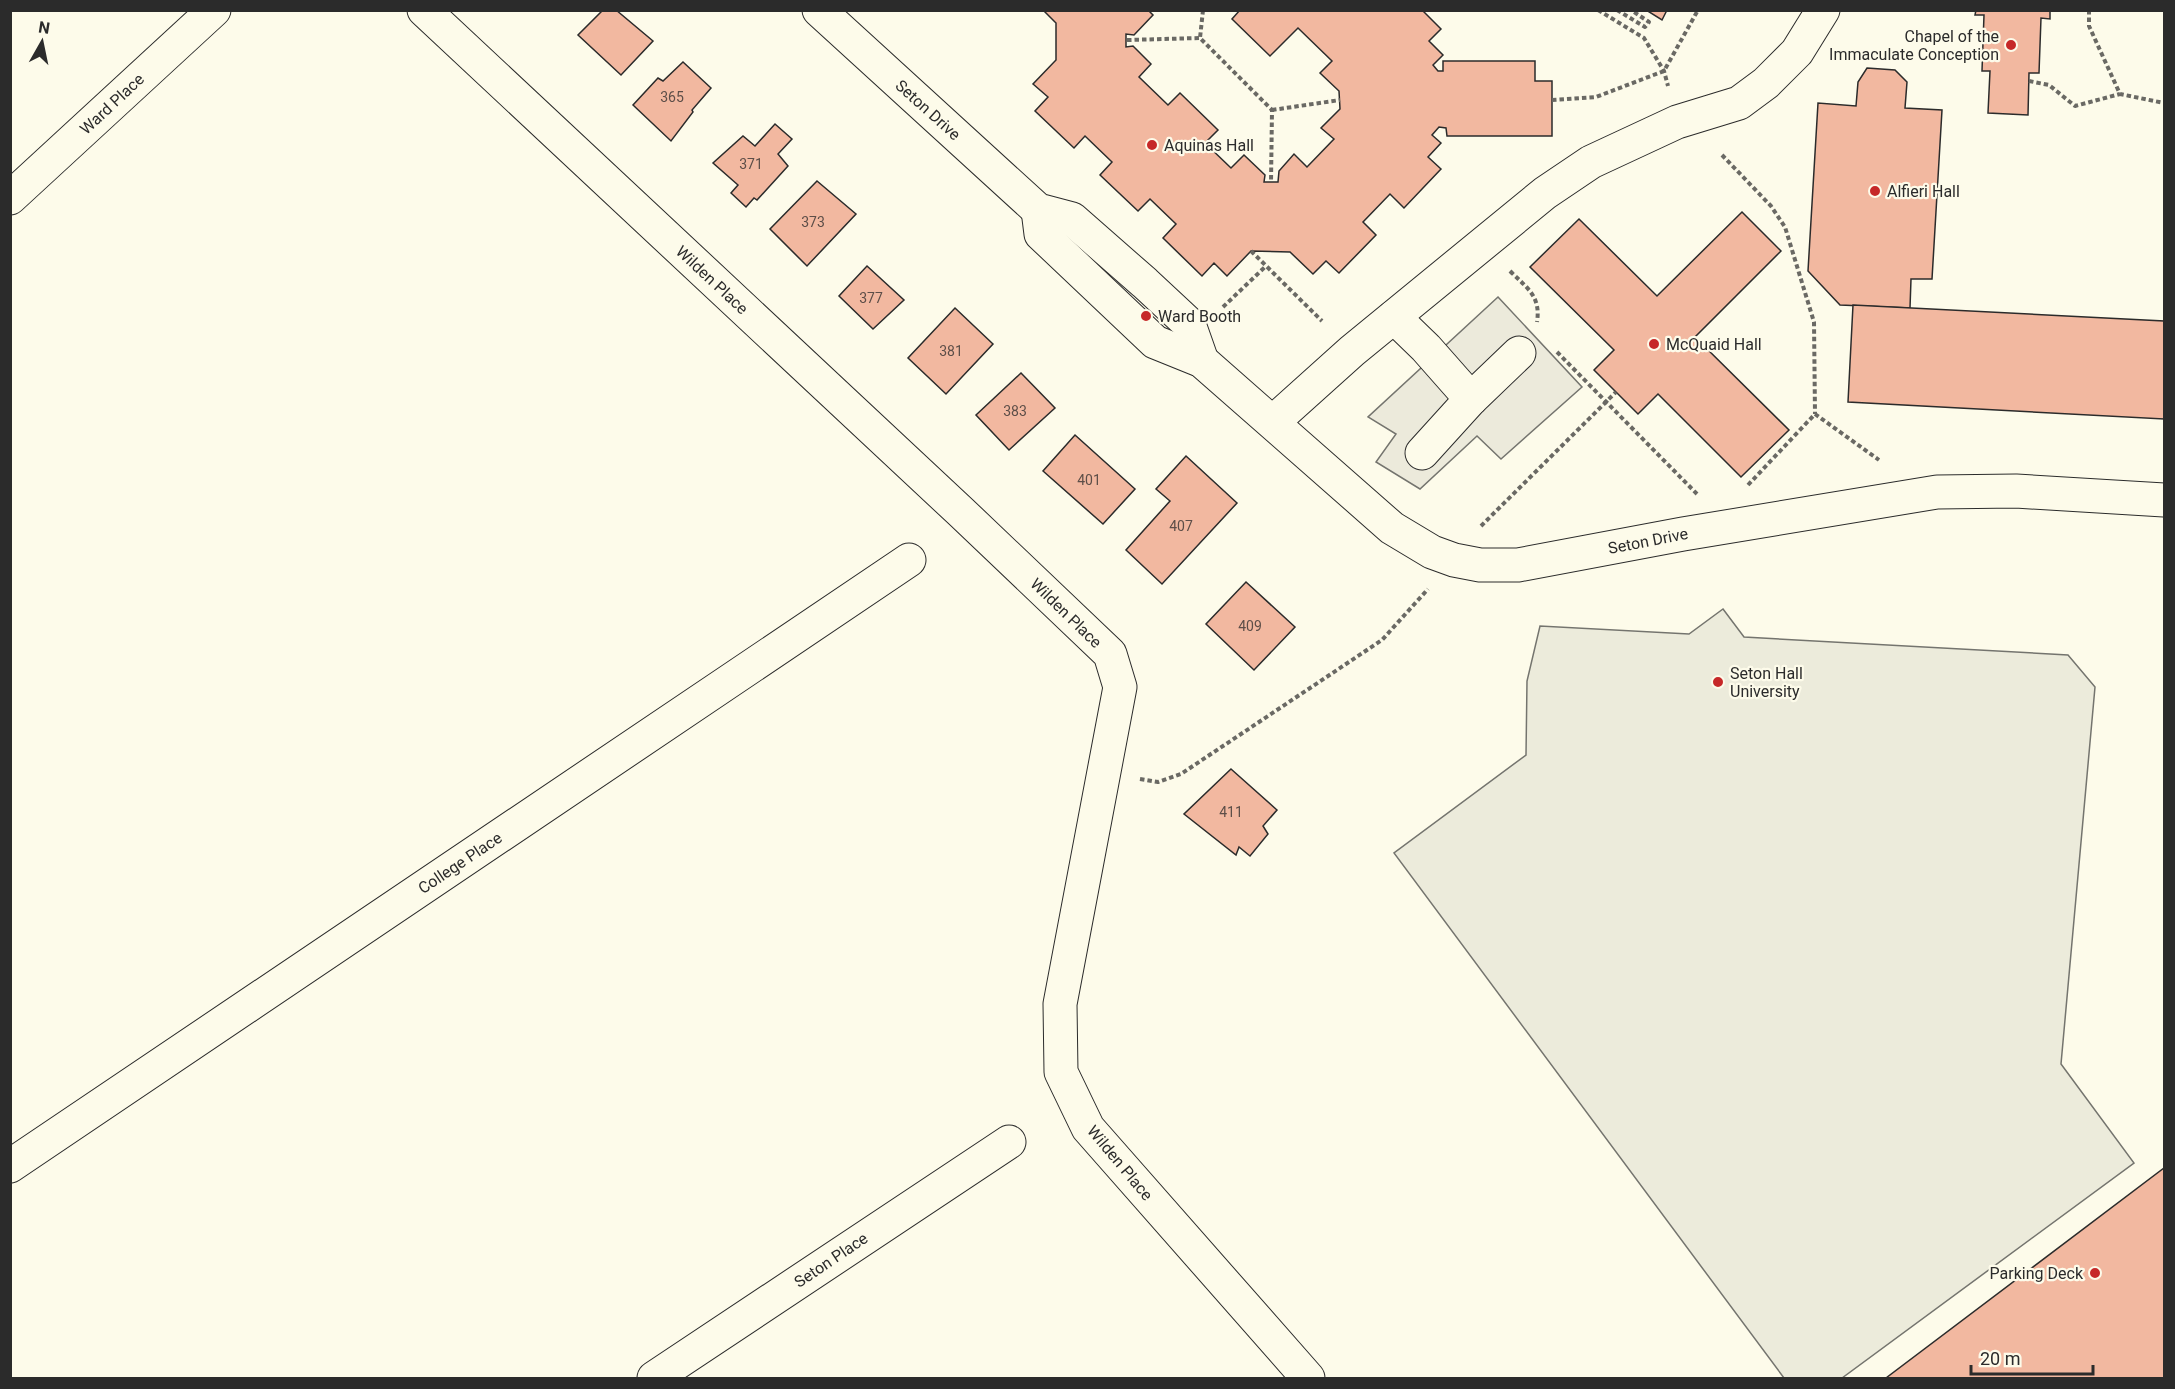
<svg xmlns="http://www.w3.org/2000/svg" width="2175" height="1389" font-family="Roboto,sans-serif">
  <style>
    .green { fill: #ecebdb; stroke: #74746e; stroke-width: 1.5 }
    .parking { fill: #eceadb; stroke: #74746e; stroke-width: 1.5 }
    .building { fill: #f2b8a0; stroke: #2b2b2b; stroke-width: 1.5 }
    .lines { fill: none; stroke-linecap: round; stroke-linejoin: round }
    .minor-casing { stroke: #2b2b2b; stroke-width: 35 }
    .path { stroke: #6a6964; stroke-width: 4; stroke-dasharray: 4.5 3; stroke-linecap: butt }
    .minor { stroke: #fdfbea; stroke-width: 33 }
    .poi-dot { fill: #c62828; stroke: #fdfbea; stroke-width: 2 }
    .labels { text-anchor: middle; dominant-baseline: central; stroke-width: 4.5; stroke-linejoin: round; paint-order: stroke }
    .number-label { font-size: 14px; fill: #5d4e48 }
    .poi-label { font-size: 16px; fill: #2b2b2b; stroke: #fdfbea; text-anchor: start }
    .street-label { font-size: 16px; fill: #2b2b2b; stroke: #fdfbea }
  </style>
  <rect width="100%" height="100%" fill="#fdfbea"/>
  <polygon class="green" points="1723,609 1744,637 2068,655 2095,687 2061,1064 2134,1163 1842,1378 1784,1378 1394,853 1526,755 1527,681 1540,626 1689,634"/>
  <polygon class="parking" points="1498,297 1582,387 1501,459 1477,436 1420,489 1376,462 1396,434 1368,417"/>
  <g class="building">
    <polygon points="603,10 616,10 653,41 621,75 578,35"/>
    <polygon points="1043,10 1148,10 1153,15 1134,35 1126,34 1126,47 1133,46 1151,64 1139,77 1168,105 1180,93 1218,130 1205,143 1231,168 1244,155 1265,175 1264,182 1278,182 1279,171 1294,154 1307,167 1334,139 1321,128 1340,109 1339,91 1320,73 1332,61 1298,28 1270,56 1232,19 1240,10 1422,10 1441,29 1429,41 1443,55 1433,65 1438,71 1443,71 1443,61 1535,61 1535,81 1552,81 1552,136 1447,136 1446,128 1439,127 1432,135 1441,143 1428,157 1441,169 1404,208 1390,194 1363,222 1376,235 1339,273 1326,261 1313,274 1290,252 1251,251 1227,276 1214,263 1202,276 1163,238 1176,224 1150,199 1138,211 1100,175 1112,162 1085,136 1074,148 1035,111 1048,97 1033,84 1056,60 1056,23"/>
    <polygon points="1646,10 1667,10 1662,20"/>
    <polygon points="1976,10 2050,10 2050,19 2041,18 2039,73 2029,73 2028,115 1988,113 1990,71 1982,71 1984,15 1975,15"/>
    <polygon points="683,62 711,88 692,110 693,112 671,141 633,105 658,78 663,81"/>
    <polygon points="1867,68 1895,70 1907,82 1905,108 1942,110 1932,279 1911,279 1910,308 1840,305 1808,271 1818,103 1856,106 1858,82"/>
    <polygon points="775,124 792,139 778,154 788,166 757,200 754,198 746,207 731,193 738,185 713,163 743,136 755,146"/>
    <polygon points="817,181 856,214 807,266 770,229"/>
    <polygon points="1742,212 1781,251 1695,337 1789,430 1741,477 1658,394 1638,414 1594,370 1614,350 1530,267 1579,219 1657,296"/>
    <polygon points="867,266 904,300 873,329 839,296"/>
    <polygon points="1853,305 2164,321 2164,419 1848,402"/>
    <polygon points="955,308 993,344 946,394 908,358"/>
    <polygon points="1021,373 1055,408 1009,450 976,415"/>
    <polygon points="1075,435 1135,489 1103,524 1043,471"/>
    <polygon points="1186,456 1237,503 1162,584 1126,550 1170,501 1156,489"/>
    <polygon points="1246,582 1295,627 1254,670 1206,624"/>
    <polygon points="1231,769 1277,810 1263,826 1268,834 1250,856 1239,847 1236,855 1184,814"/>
    <polygon points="2164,1168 2164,1378 1886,1378"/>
  </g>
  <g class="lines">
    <g class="minor-casing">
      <g id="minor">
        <polyline points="424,10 961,512 1110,654 1120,687 1060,1004 1061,1072 1088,1128 1308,1378"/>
        <polyline points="819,10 1038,210 1072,219 1145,283 1189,324 1202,361"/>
        <polyline points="10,198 214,10"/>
        <polyline points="1038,210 1041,234 1155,342 1202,361 1392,528 1432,552 1454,560 1480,565 1518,565 1683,534 1937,492 2016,491 2164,500"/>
        <polyline points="1394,317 1426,348 1471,399 1519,353"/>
        <polyline points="1273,422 1352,351 1545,193 1591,162 1677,122 1739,103 1766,83 1797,52 1823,10"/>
        <polyline points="1422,453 1471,399"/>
        <polyline points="10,1166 909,560"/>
        <polyline points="654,1378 1009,1142"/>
      </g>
    </g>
    <g class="path">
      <polyline points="1203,10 1200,38 1272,110 1271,182"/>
      <polyline points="1598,10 1644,38 1664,71 1668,86"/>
      <polyline points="1617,10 1645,27 1649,22 1631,10"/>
      <polyline points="2089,10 2089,26 2120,94 2164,103"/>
      <polyline points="1127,40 1200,38"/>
      <polyline points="2029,81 2049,85 2075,106 2120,94"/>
      <polyline points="1552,100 1596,97 1664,71 1698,10"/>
      <polyline points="1272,110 1340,100"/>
      <polyline points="1722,155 1771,206 1785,227 1814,322 1815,414"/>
      <polyline points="1251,251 1322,321"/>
      <path d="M1510 271C1527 288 1541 296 1537 322"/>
      <polyline points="1223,307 1266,266"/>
      <polyline points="1557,352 1697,494"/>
      <polyline points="1748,485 1815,414 1879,460"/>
      <polyline points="1481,526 1616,392"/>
      <polyline points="1140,779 1158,782 1181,774 1382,640 1428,589"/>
    </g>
    <use href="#minor" class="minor"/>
  </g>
  <g class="poi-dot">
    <circle cx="2011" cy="45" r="6"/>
    <circle cx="1152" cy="145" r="6"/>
    <circle cx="1875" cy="191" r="6"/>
    <circle cx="1146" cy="316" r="6"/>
    <circle cx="1654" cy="344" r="6"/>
    <circle cx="1718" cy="682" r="6"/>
    <circle cx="2095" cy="1273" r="6"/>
  </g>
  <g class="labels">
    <g class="number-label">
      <text x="672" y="97">365</text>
      <text x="751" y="164">371</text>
      <text x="813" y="222">373</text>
      <text x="871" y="298">377</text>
      <text x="951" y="351">381</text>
      <text x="1015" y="411">383</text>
      <text x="1089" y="480">401</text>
      <text x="1181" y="526">407</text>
      <text x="1250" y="626">409</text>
      <text x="1231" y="812">411</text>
    </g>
    <g class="poi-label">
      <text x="1999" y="36" text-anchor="end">Chapel of the<tspan x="1999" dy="18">Immaculate Conception</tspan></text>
      <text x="1164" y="145">Aquinas Hall</text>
      <text x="1887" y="191">Alfieri Hall</text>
      <text x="1158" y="316">Ward Booth</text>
      <text x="1666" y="344">McQuaid Hall</text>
      <text x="1730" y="673">Seton Hall<tspan x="1730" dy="18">University</tspan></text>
      <text x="2083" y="1273" text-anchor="end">Parking Deck</text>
    </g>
    <g class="street-label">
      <text transform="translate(112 104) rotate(-43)">Ward Place</text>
      <text transform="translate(928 110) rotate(42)">Seton Drive</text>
      <text transform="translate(712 280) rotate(43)">Wilden Place</text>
      <text transform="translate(1648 541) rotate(-11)">Seton Drive</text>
      <text transform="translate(1066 613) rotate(44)">Wilden Place</text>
      <text transform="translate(460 863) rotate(-34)">College Place</text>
      <text transform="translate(1120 1163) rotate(50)">Wilden Place</text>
      <text transform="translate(831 1260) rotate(-34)">Seton Place</text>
    </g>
  </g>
  <rect width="2175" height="1389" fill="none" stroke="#2b2b2b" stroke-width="24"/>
  <g transform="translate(42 42) rotate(9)" stroke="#fdfbea" stroke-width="4.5" paint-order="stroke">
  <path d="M0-4.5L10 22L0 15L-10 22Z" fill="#2b2b2b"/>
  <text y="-9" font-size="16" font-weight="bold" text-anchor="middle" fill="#2b2b2b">N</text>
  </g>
  <path d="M1971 1365v9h122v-9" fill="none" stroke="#2b2b2b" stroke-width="3"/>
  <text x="1980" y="1365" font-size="18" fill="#2b2b2b" stroke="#fdfbea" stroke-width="4.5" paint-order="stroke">20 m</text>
</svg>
